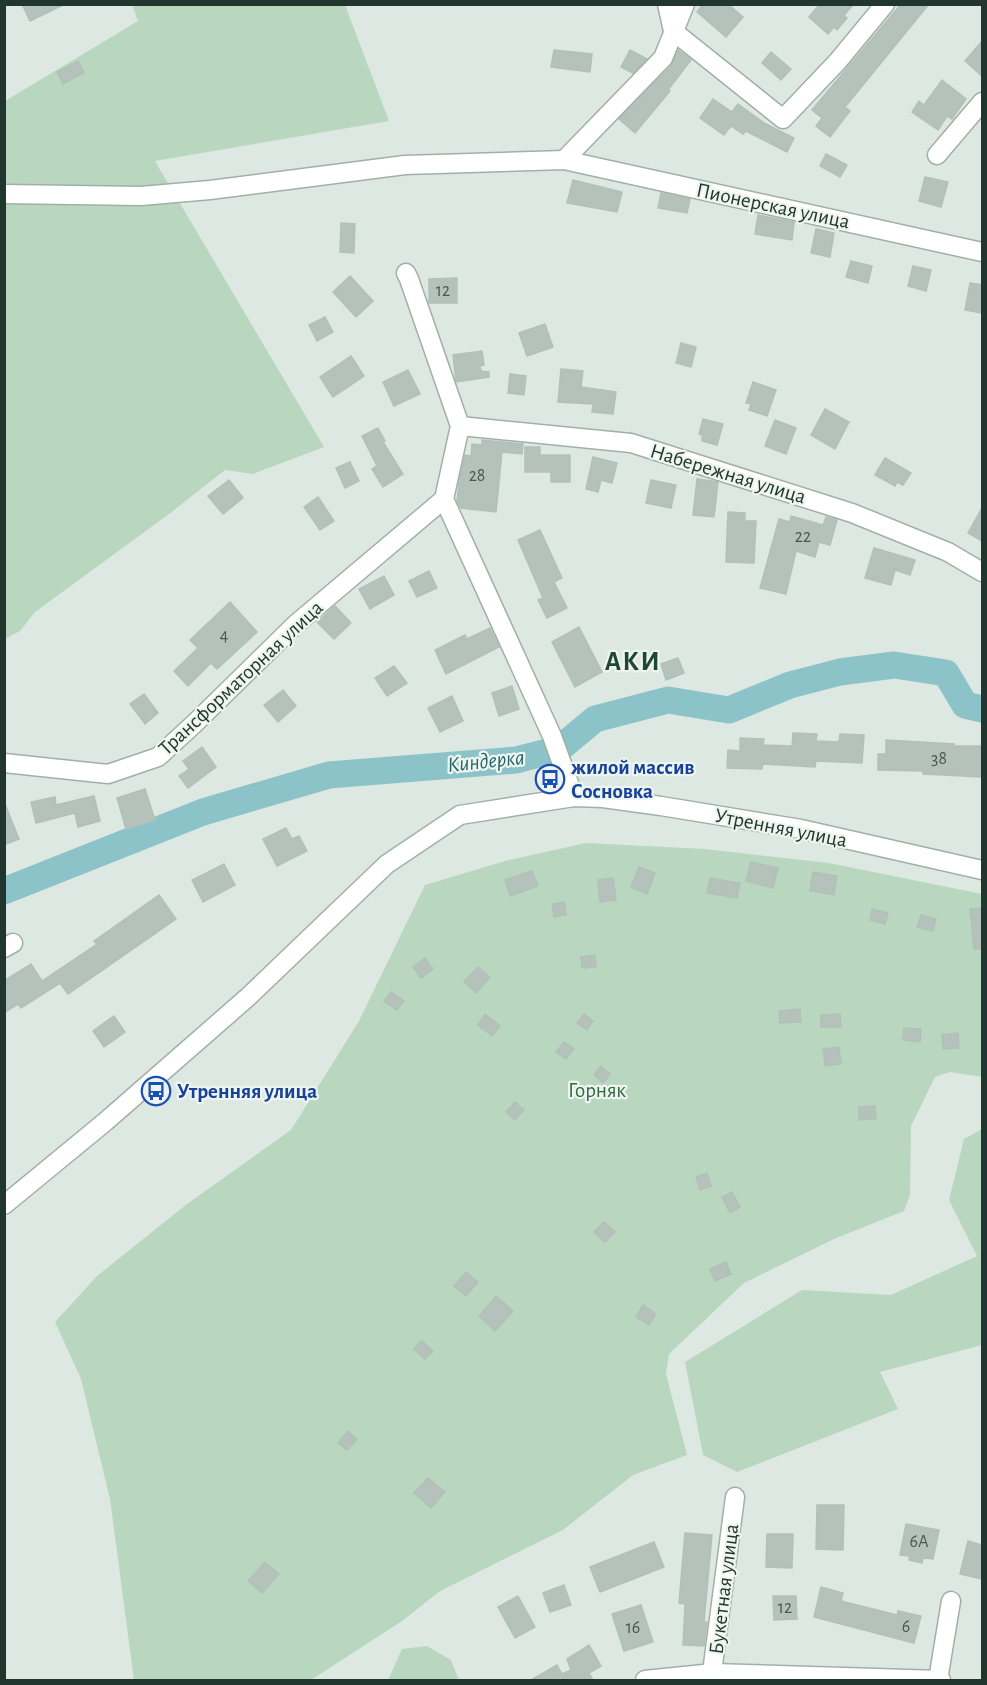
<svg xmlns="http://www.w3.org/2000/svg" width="987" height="1685" font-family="'Alegreya Sans',sans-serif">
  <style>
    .green { fill: #b9d7bf }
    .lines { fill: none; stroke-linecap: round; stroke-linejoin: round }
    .river { stroke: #8bc3c8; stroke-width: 27 }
    .building { fill: #b4c2bb; stroke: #b1c1b9; stroke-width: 1.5 }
    .minor-casing { stroke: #a2afa9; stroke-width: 21 }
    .minor { stroke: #fff; stroke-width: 18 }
    .labels { text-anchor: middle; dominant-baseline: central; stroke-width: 4.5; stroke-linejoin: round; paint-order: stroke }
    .number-label { font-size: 18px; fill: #465952 }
    .street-label { font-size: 21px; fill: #21362f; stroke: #eef5f1 }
    .transit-label { font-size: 21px; font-weight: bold; fill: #164399; stroke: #eef5f1; text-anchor: start }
    .park-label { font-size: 21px; fill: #306841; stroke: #eef5f1 }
    .water-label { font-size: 22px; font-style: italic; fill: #22646b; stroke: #eef5f1 }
    .district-label { font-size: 27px; font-weight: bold; letter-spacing: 1.5px; fill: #204539; stroke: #eef5f1 }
  </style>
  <rect width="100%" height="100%" fill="#dee8e3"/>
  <g class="green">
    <polygon points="132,5 345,5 389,121 155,161 324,447 253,474 225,470 169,514 35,612 20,631 5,639 5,101 138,21"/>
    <polygon points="586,843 705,849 829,863 982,894 982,1077 950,1072 935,1077 911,1126 910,1195 904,1211 834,1239 744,1283 669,1354 666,1374 687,1455 633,1475 563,1530 440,1591 402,1621 311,1680 134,1680 110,1499 81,1379 55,1322 97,1276 187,1204 291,1130 359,1021 425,885 505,861"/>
    <polygon points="982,1129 982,1345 880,1372 898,1409 737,1472 703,1455 685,1362 802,1290 891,1295 977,1256 949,1200 964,1139"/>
    <polygon points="427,1646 451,1660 459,1680 388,1680 402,1649"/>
  </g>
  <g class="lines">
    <polyline class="river" points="4,891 203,812 329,775 516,760 559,749 595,719 668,700 729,710 790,685 840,672 894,665 946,673 965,705 982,709"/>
  </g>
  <g class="building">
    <polygon points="22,4 65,4 30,21"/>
    <polygon points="703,4 728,4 743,17 726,37 697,12"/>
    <polygon points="820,4 854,4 844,15 847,18 837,30 834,27 828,34 809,17"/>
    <polygon points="901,4 929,4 845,107 850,111 830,137 816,126 822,118 812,110"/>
    <polygon points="982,41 982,76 965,61"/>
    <polygon points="554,50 592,54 590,72 551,67"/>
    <polygon points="630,50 647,59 633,73 621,67"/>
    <polygon points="678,50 691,60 668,90 670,91 635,133 619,119 671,66"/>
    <polygon points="771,52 791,69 781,80 762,63"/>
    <polygon points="78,61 84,73 63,84 57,72"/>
    <polygon points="942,80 966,99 952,119 947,116 938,130 912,112 919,101 924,105"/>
    <polygon points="713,99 732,112 738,104 764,123 794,138 787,152 746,131 743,134 731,126 724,135 700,118"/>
    <polygon points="826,154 847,165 840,177 820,166"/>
    <polygon points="925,177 948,182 941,207 919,201"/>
    <polygon points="573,180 622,192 617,212 567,203"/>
    <polygon points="661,193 690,199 687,213 658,208"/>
    <polygon points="758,215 794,222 792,240 755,234"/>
    <polygon points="341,223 355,224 354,253 340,252"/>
    <polygon points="816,229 834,233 830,257 811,253"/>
    <polygon points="851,261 872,266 868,283 846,277"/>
    <polygon points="913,266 931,270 926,291 908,286"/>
    <polygon points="350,276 373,301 356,317 333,292"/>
    <polygon points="457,278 457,303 429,303 429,279"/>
    <polygon points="970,283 982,285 982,313 965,310"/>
    <polygon points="325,317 333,332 317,341 309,325"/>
    <polygon points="545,324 553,347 527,356 519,333"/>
    <polygon points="681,343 696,347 691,367 676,363"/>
    <polygon points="482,351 484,365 480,366 481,371 489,372 489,377 456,382 453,355"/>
    <polygon points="351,356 364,376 333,397 320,377"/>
    <polygon points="561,369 583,371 581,387 616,392 613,414 592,412 593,404 558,402"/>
    <polygon points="408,370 420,394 394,406 383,382"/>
    <polygon points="510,374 526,376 524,395 508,393"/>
    <polygon points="753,382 776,390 767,416 749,410 751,404 746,403"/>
    <polygon points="825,409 849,422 835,449 811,435"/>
    <polygon points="703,419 723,424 717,445 702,441 702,435 699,434"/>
    <polygon points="775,420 796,428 786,454 765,446"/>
    <polygon points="378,428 385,441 383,442 403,474 383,487 372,469 377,466 362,436"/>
    <polygon points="482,440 523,444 522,454 502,452 496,512 461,508 457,501 459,483 465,455 471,456 472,444 482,445"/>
    <polygon points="525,447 540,447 540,455 570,455 570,482 551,482 551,472 525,472"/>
    <polygon points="593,457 617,463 612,483 601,480 598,492 586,489"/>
    <polygon points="885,458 911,473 903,485 897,482 895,486 875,475"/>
    <polygon points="350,462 359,481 345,488 336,468"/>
    <polygon points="697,479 718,482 714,517 693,515"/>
    <polygon points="229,480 243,498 223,514 208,496"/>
    <polygon points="651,480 676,485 671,508 646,503"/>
    <polygon points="318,497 334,521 320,530 304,507"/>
    <polygon points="982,508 982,541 968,533"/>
    <polygon points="728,512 745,513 745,521 756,521 754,563 726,562"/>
    <polygon points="791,516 823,525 826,517 837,520 830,545 819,542 815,557 796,551 786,594 760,588 779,519 790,522"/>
    <polygon points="540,530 562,578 554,582 567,608 547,618 538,600 543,598 518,540"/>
    <polygon points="874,548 915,560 910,575 895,570 891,585 865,578"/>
    <polygon points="429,571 437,588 417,597 409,581"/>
    <polygon points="384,576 394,595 370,609 359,589"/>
    <polygon points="230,602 257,632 217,669 211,663 188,686 174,671 198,648 190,640"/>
    <polygon points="335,606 351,623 334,639 317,622"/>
    <polygon points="579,627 602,672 575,687 552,642"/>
    <polygon points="490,628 499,647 446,674 435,650 465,635 467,639"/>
    <polygon points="678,658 684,673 666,680 661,664"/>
    <polygon points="394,666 407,683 387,696 375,678"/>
    <polygon points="512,686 519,709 499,716 492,693"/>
    <polygon points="283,690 296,706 278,722 264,705"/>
    <polygon points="144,694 158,713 145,724 130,704"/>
    <polygon points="452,696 463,721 440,732 428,708"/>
    <polygon points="793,733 817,734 816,741 839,742 840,734 864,735 862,763 816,761 815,767 763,764 762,769 727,768 728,750 740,751 740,738 764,739 763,745 792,746"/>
    <polygon points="886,740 954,744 954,746 982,746 982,777 923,774 923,771 878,770 878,754 886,754"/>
    <polygon points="202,747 216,767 188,788 179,776 189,769 183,761"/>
    <polygon points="145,789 155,820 126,829 117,798"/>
    <polygon points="94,796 100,821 78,827 75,813 36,823 31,802 55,797 56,805"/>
    <polygon points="5,804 19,839 4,845 4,805"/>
    <polygon points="286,828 292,839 299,836 307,851 277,866 263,839"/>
    <polygon points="751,862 778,868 773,888 746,881"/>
    <polygon points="224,864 235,885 203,902 192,880"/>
    <polygon points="639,867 655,873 647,894 631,887"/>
    <polygon points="532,871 538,886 510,896 505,880"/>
    <polygon points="813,872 837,876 834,895 810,891"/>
    <polygon points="613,878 616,900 600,902 598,880"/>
    <polygon points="710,878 740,883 737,898 707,893"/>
    <polygon points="159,895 176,919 68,994 60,983 21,1008 18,1004 4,1013 4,981 31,964 42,981 97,944 94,941"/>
    <polygon points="564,902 566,915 554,917 552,904"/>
    <polygon points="982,908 982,949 974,949 970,909"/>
    <polygon points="872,909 888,913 885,924 870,920"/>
    <polygon points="921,915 936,919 933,931 917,927"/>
    <polygon points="595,955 596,967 582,968 581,957"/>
    <polygon points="425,958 433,969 421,978 413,967"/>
    <polygon points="478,967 490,977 476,993 464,982"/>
    <polygon points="391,992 404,1001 397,1010 384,1001"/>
    <polygon points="800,1009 801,1022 780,1023 779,1011"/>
    <polygon points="485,1014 500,1026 492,1036 478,1025"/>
    <polygon points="584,1014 593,1021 587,1030 577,1023"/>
    <polygon points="840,1014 841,1027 821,1027 821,1015"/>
    <polygon points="114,1016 125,1032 104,1047 93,1031"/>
    <polygon points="904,1028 921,1029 920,1042 903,1040"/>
    <polygon points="958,1033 959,1048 943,1049 942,1035"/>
    <polygon points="564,1042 574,1049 566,1059 556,1052"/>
    <polygon points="839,1047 841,1064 825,1066 823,1049"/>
    <polygon points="601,1066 610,1074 603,1083 594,1075"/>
    <polygon points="515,1102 524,1110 515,1120 506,1112"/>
    <polygon points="875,1106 876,1119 859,1120 859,1107"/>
    <polygon points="707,1173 711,1186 700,1190 696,1177"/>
    <polygon points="732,1192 740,1207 730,1213 722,1197"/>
    <polygon points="604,1222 615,1232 605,1242 594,1232"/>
    <polygon points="726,1262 731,1274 715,1281 710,1269"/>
    <polygon points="466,1272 478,1282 466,1296 454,1286"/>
    <polygon points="496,1296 513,1311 495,1331 479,1316"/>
    <polygon points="643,1305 656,1314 649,1325 636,1317"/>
    <polygon points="422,1341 433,1351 425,1359 414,1349"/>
    <polygon points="348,1431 357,1439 347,1450 338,1443"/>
    <polygon points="428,1478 445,1492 431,1508 414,1493"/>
    <polygon points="817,1505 844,1505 843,1550 816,1549"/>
    <polygon points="906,1524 939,1530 933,1559 923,1558 922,1563 909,1560 910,1556 900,1555"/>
    <polygon points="685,1533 712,1535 704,1622 707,1622 704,1646 683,1645 685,1604 679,1603"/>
    <polygon points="767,1534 793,1534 792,1568 766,1567"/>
    <polygon points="968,1541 982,1545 982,1579 960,1574"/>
    <polygon points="654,1542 664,1567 600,1592 590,1567"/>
    <polygon points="265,1562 279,1574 262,1593 248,1581"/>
    <polygon points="564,1585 571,1605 550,1612 543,1593"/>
    <polygon points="821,1587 843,1593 841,1601 897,1615 898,1611 921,1616 914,1643 814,1617"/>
    <polygon points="518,1596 535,1627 515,1638 498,1607"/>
    <polygon points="773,1596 796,1596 797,1619 774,1620"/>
    <polygon points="641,1605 653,1642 624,1651 612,1614"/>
    <polygon points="589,1645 601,1666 589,1673 593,1680 531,1680 557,1665 562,1674 571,1670 567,1659"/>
  </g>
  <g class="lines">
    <g class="minor-casing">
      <g id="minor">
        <polyline points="667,4 673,31"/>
        <polyline points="673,31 783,119 838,61 885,4"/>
        <polyline points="937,155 982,102"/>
        <polyline points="564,160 663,58 685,4"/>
        <polyline points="4,194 141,196 210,190 405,165 564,160 982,252"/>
        <polyline points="406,273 409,279 460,426 444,499 552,736 574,797"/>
        <polyline points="460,426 631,443 852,513 948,552 982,572"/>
        <polyline points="4,763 108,774 158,757 194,724 296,624 444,499"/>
        <polyline points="4,948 13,943"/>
        <polyline points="4,1205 105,1122 248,997 387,864 460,815 574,797 603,798 661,806 801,829 982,870"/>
        <polyline points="645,1680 713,1673 941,1680"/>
        <polyline points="711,1680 735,1497"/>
        <polyline points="938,1680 951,1601"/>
      </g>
    </g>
    <use href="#minor" class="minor"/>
  </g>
  <defs>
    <g id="bus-ring" transform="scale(1.5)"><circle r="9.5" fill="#eef5f1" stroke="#1a4fb4" stroke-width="1.5"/><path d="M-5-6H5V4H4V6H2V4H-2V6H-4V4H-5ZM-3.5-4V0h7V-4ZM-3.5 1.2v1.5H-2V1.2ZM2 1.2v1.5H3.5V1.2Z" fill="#1a4fb4"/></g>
  </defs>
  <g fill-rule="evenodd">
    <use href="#bus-ring" x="550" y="779"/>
    <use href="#bus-ring" x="156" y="1091"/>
  </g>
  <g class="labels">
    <g class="number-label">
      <text x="443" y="291">12</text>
      <text x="477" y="476">28</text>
      <text x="803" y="537">22</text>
      <text x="224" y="636">4</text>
      <text x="939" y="759">38</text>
      <text x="919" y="1542">6А</text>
      <text x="785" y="1608">12</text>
      <text x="906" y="1627">6</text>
      <text x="633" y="1628">16</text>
    </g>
    <g class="street-label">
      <text transform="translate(773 206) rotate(12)">Пионерская улица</text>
      <text transform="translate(728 474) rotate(17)">Набережная улица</text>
      <text transform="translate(241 678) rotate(-43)">Трансформаторная улица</text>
      <text transform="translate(781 828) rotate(11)">Утренняя улица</text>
      <text transform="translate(724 1589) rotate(-83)">Букетная улица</text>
    </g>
    <g class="transit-label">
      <text x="571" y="767">жилой массив<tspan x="571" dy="24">Сосновка</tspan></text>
      <text x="177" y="1091">Утренняя улица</text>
    </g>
    <g class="park-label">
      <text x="597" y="1090">Горняк</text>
    </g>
    <g class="water-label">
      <text transform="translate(486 761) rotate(-6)">Киндерка</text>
    </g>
    <g class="district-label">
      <text x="633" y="661">АКИ</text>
    </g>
  </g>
  <rect width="987" height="1685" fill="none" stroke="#21362f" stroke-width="12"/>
</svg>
